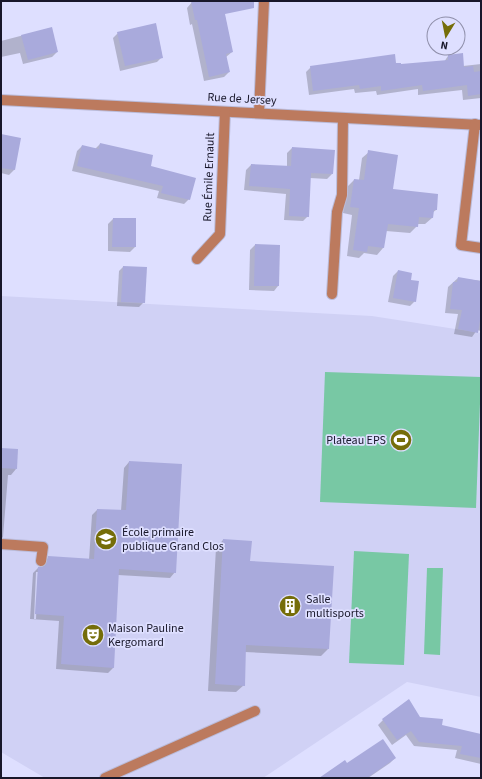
<svg xmlns="http://www.w3.org/2000/svg" width="482" height="779" font-family="'Source Sans 3',sans-serif">
  <style>
    .built { fill: #d0d1f5 }
    .green { fill: #78c8a4 }
    .shadow { fill: #0003; fill-rule: evenodd }
    .building { fill: #a9aadc }
    .lines { fill: none; stroke-linecap: round; stroke-linejoin: round }
    .minor-casing { stroke: #babbd9; stroke-width: 12 }
    .minor { stroke: #bc7a5e; stroke-width: 10 }
    .labels { text-anchor: middle; dominant-baseline: central; stroke-width: 3.5; stroke-linejoin: round; paint-order: stroke }
    .street-label { font-size: 12px; fill: #18172a; stroke: #dedfff }
    .poi-label { font-size: 12px; fill: #18172a; stroke: #dedfff; text-anchor: start }
  </style>
  <rect width="100%" height="100%" fill="#dedfff"/>
  <polygon class="built" points="1,296 372,316 481,333 481,697 407,682 263,778 45,778 1,752"/>
  <g class="green">
    <polygon points="325,372 481,377 476,508 320,502"/>
    <polygon points="354,551 409,554 404,665 349,663"/>
    <polygon points="427,568 443,568 440,655 424,654"/>
  </g>
  <g class="shadow">
    <polygon points="193,1 222,1 232,52 226,57 229,72 224,77 204,81 192,24 190,25 187,8"/>
    <polygon points="51,28 57,52 52,57 23,64 20,53 1,57 1,41"/>
    <polygon points="118,33 162,57 157,62 120,71 113,38"/>
    <polygon points="448,56 463,66 481,64 481,98 463,100 462,90 418,95 418,89 377,95 376,91 355,93 354,89 309,95 306,72 311,67 400,65 444,62"/>
    <polygon points="1,135 20,139 14,170 9,175 1,173"/>
    <polygon points="100,144 150,167 189,199 184,204 157,198 159,191 72,171 77,151 82,146 95,149"/>
    <polygon points="292,148 332,174 327,179 310,178 308,216 303,221 284,220 286,194 244,190 246,170 251,165 287,167 287,153"/>
    <polygon points="369,152 392,190 436,210 432,213 432,218 425,224 417,224 417,226 410,233 386,231 383,248 377,255 364,253 359,258 347,256 352,215 343,213 347,187 354,180 359,180 362,158"/>
    <polygon points="113,219 135,247 130,252 108,251 108,224"/>
    <polygon points="255,245 278,286 274,291 249,290 250,250"/>
    <polygon points="123,267 144,302 139,307 117,306 119,271"/>
    <polygon points="398,271 409,280 415,301 410,306 388,302 393,276"/>
    <polygon points="458,278 481,281 481,331 477,330 472,337 454,334 458,314 445,313 448,287"/>
    <polygon points="1,449 16,469 11,475 8,475 3,537 1,539"/>
    <path d="M129 462 175 572 170 578 118 575 113 668 108 673 56 669 59 621 30 619 33 573 38 568H42L43 563 49 557 89 560 92 515 97 510 121 511 124 468ZM36 572H38L36 619H34Z"/>
    <polygon points="223,540 249,562 328,649 321,656 245,652 244,685 236,692 208,691 216,548"/>
    <polygon points="1,551 2,551 1,563"/>
    <polygon points="419,718 441,726 481,735 481,764 455,758 457,750 414,746 406,735 392,745 378,725 383,720"/>
    <polygon points="395,758 390,763 368,778 320,778 346,764"/>
  </g>
  <g class="building">
    <polygon points="191,1 254,1 254,8 225,14 233,52 226,54 230,72 209,77 197,20 195,20"/>
    <polygon points="156,23 163,58 125,66 117,32"/>
    <polygon points="52,27 58,52 28,60 21,35"/>
    <polygon points="463,53 464,67 473,66 474,72 481,71 481,94 468,96 467,85 423,91 422,85 381,91 381,86 360,89 359,85 313,91 310,66 395,54 396,63 401,63 401,64 448,60 448,55"/>
    <polygon points="1,134 21,138 15,170 1,168"/>
    <polygon points="100,143 153,155 151,166 196,178 190,200 161,193 163,186 77,166 82,145 99,149"/>
    <polygon points="292,147 335,150 333,174 311,173 309,217 289,216 290,189 249,186 251,164 291,166"/>
    <polygon points="368,150 398,155 393,189 438,194 437,210 434,210 433,218 419,217 418,227 388,224 384,248 368,246 367,252 353,250 359,208 350,207 354,179 364,180"/>
    <polygon points="113,218 136,218 136,247 112,247"/>
    <polygon points="255,244 280,245 279,286 254,286"/>
    <polygon points="123,266 147,267 145,303 121,302"/>
    <polygon points="398,270 412,273 411,280 419,281 416,302 393,298"/>
    <polygon points="458,277 481,281 481,314 478,333 458,329 462,310 450,309 453,282 457,282"/>
    <polygon points="1,448 18,449 17,469 1,468"/>
    <polygon points="129,461 182,464 176,573 119,569 114,668 61,664 64,616 35,614 38,567 43,567 46,565 48,556 94,559 97,509 126,510"/>
    <polygon points="223,539 252,541 250,561 334,566 329,649 246,645 245,686 215,684"/>
    <polygon points="409,699 420,717 443,719 442,725 481,734 481,758 460,754 462,746 419,742 411,731 397,740 382,719"/>
    <polygon points="383,739 396,758 367,778 319,778 345,760 347,763"/>
  </g>
  <g class="lines">
    <g class="minor-casing">
      <g id="minor">
        <polyline points="1,100 481,125"/>
        <polyline points="259,113 264,1"/>
        <polyline points="475,124 461,245 481,248"/>
        <polyline points="197,259 220,234 225,112"/>
        <polyline points="332,294 337,212 342,195 343,118"/>
        <polyline points="1,544 43,547 41,561"/>
        <polyline points="105,778 255,711"/>
      </g>
    </g>
    <use href="#minor" class="minor"/>
  </g>
  <defs>
    <g id="stadium-disc" transform="scale(1.15)"><circle r="9.5" fill="#756d09" stroke="#dedfff"/><path d="M0-5a6.5 5 0 1 0 0 10a6.5 5 0 1 0 0-10ZM-3.5-1.8h7v3.6h-7Z" fill="#fff"/></g>
    <g id="school-disc" transform="scale(1.15)"><circle r="9.5" fill="#756d09" stroke="#dedfff"/><path d="M0-5L7-2L0 1L-7-2ZM-4 1L0 2.5L4 1V4Q0 6-4 4Z" fill="#fff"/></g>
    <g id="building-disc" transform="scale(1.15)"><circle r="9.5" fill="#756d09" stroke="#dedfff"/><path d="M-4-6H4V6H1V3H-1V6H-4ZM-2.5-4.3h1.7v1.8h-1.7ZM.8-4.3h1.7v1.8H.8ZM-2.5-1h1.7V.8h-1.7ZM.8-1h1.7V.8H.8Z" fill="#fff"/></g>
    <g id="theatre-disc" transform="scale(1.15)"><circle r="9.5" fill="#756d09" stroke="#dedfff"/><path d="M-5-5.5Q0-4 5-5.5V0Q5 5 0 6Q-5 5-5 0ZM-3.3-2.5H-1v1.5H-3.3ZM1-2.5H3.3v1.5H1ZM-2.8 1Q0 5.5 2.8 1Z" fill="#fff"/></g>
  </defs>
  <g fill-rule="evenodd">
    <use href="#stadium-disc" x="401" y="440"/>
    <use href="#school-disc" x="106" y="539"/>
    <use href="#building-disc" x="290" y="606"/>
    <use href="#theatre-disc" x="93" y="635"/>
  </g>
  <g class="labels">
    <g class="street-label">
      <text transform="translate(242 99) rotate(3)">Rue de Jersey</text>
      <text transform="translate(209 177) rotate(-88)">Rue Émile Ernault</text>
    </g>
    <g class="poi-label">
      <text x="386" y="440" text-anchor="end">Plateau EPS</text>
      <text x="122" y="532">École primaire<tspan x="122" dy="14">publique Grand Clos</tspan></text>
      <text x="306" y="599">Salle<tspan x="306" dy="14">multisports</tspan></text>
      <text x="108" y="628">Maison Pauline<tspan x="108" dy="14">Kergomard</tspan></text>
    </g>
  </g>
  <rect width="482" height="779" fill="none" stroke="#18172a" stroke-width="4"/>
  <g transform="translate(446 36) rotate(190)"><circle r="19" fill="#dedfff" stroke="#8f8faa"/>
  <path d="M0-3L7 15L0 10L-7 15Z" fill="#756d09"/>
  <text y="-6" font-size="11" font-weight="bold" text-anchor="middle" fill="#18172a">N</text>
  </g>
</svg>
